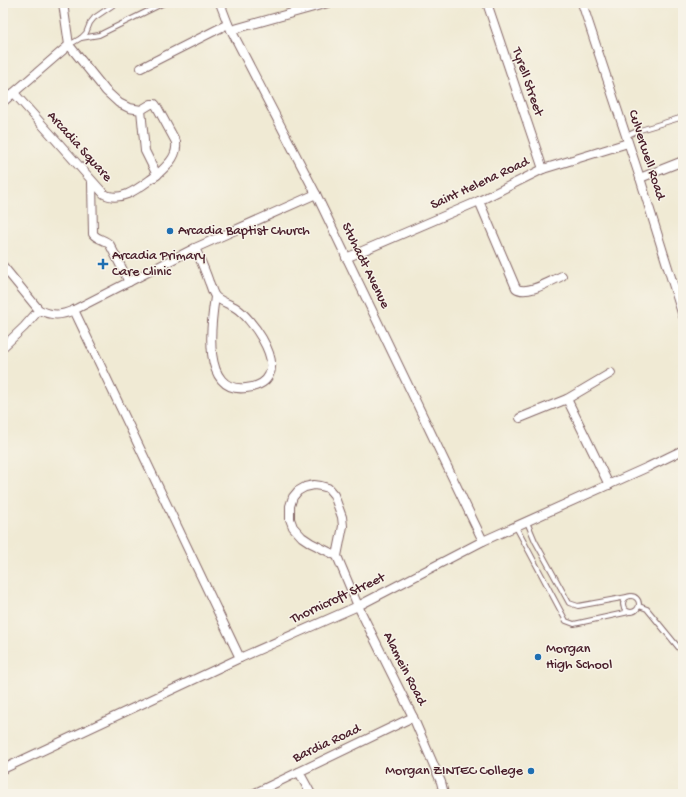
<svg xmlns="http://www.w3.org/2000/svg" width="686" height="797" font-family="'Gochi Hand',sans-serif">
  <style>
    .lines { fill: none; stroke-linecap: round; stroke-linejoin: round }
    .service-casing { stroke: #846666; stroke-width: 6 }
    .minor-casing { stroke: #846666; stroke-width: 10 }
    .service { stroke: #fff; stroke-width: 4 }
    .minor { stroke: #fff; stroke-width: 8 }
    .poi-dot { fill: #1f6fb2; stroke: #f7f3e8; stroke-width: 1.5 }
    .labels { text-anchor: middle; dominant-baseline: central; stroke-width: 3; stroke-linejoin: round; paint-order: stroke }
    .street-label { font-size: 14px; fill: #4a1f2b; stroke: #f7f3e8 }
    .poi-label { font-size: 14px; fill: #4a1f2b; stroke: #f7f3e8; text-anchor: start }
  </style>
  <rect width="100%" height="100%" fill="#f7f3e8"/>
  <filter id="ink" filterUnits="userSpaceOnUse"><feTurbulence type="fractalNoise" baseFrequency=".025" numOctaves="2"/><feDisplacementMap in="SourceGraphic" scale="8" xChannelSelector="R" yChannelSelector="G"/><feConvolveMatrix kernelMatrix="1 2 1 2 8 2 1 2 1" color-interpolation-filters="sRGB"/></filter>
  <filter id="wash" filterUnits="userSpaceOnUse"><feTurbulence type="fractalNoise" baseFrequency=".012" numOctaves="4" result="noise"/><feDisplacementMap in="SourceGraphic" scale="16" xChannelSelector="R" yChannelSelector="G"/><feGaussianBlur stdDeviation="0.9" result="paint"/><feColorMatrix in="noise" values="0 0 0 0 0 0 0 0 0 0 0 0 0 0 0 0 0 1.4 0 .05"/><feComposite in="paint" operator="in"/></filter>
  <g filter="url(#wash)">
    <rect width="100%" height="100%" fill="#f0ead4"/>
  </g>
  <g filter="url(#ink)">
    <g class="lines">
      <g class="service-casing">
        <g id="service">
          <polyline points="81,38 99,35 107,31 164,3"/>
          <polyline points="69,45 81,38 86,33 90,23 94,18 116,3"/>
          <polyline points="626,136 637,131 683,117"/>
          <polyline points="527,522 535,541 569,603 578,606 627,597"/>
          <polyline points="516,527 566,621 574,624 629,612"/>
          <circle cx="631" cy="604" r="8"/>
          <polyline points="639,606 647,609 683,653"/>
        </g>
      </g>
      <g class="minor-casing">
        <g id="minor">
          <polyline points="220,3 228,24 316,194 483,541"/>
          <polyline points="487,3 543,169"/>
          <polyline points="582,3 640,178 683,316"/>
          <polyline points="231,30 328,3"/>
          <polyline points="141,68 228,24"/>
          <path d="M14 93 104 194C122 204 142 185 157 175L145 151 141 110 129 108 119 103 106 91 69 45 63 3"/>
          <polyline points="3,102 69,45"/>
          <path d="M141 110 151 104H155L157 107 176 142C178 157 167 165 157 175"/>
          <polyline points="640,178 683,161"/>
          <path d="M92 182 93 234C98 240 105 239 110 245L129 282"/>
          <path d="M479 201 516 288C526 296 551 281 562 276"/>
          <path d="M195 248C200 259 205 270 209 282 211 286 212 292 215 296 219 301 230 304 236 308 251 318 279 356 269 375 265 384 255 387 246 388 201 394 211 323 215 297"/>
          <polyline points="346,258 479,201 543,169 628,143"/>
          <polyline points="3,266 39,310"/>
          <polyline points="74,310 240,658"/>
          <path d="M3 347 24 327 39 310C53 316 60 316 74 310L195 248 316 194"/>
          <polyline points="567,399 609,485"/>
          <polyline points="520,418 567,399 611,373"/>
          <polyline points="337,556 311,543 302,537 293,527 290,519 290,506 293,497 298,491 305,487 314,485 321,486 328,488 334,495 342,517 343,526 337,556 358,606 413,717 441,782 444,794"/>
          <polyline points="3,769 240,658 358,606 483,541 648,467 683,450"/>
          <polyline points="299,772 311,794"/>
          <polyline points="253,794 413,717"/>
        </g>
      </g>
      <use href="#service" class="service"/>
      <use href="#minor" class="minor"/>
    </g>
  </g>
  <g class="poi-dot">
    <circle cx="170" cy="231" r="4"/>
    <path d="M101 258h4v4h4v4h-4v4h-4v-4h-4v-4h4z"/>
    <circle cx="538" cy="657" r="4"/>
    <circle cx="531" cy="771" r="4"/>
  </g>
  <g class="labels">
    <g class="street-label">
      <text transform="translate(527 82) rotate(71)">Tyrell Street</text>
      <text transform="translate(79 147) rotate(48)">Arcadia Square</text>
      <text transform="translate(646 155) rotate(72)">Culverwell Road</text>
      <text transform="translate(480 184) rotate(-25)">Saint Helena Road</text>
      <text transform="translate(365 266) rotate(64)">Stuhadt Avenue</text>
      <text transform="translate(338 599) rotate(-25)">Thornicroft Street</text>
      <text transform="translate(404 669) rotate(63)">Alamein Road</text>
      <text transform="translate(327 744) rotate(-25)">Bardia Road</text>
    </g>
    <g class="poi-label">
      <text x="178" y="231">Arcadia Baptist Church</text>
      <text x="112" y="256">Arcadia Primary<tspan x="112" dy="16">Care Clinic</tspan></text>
      <text x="546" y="649">Morgan<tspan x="546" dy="16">High School</tspan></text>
      <text x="523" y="771" text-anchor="end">Morgan ZINTEC College</text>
    </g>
  </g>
  <rect width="686" height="797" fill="none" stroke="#f7f3e8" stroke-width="16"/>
</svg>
